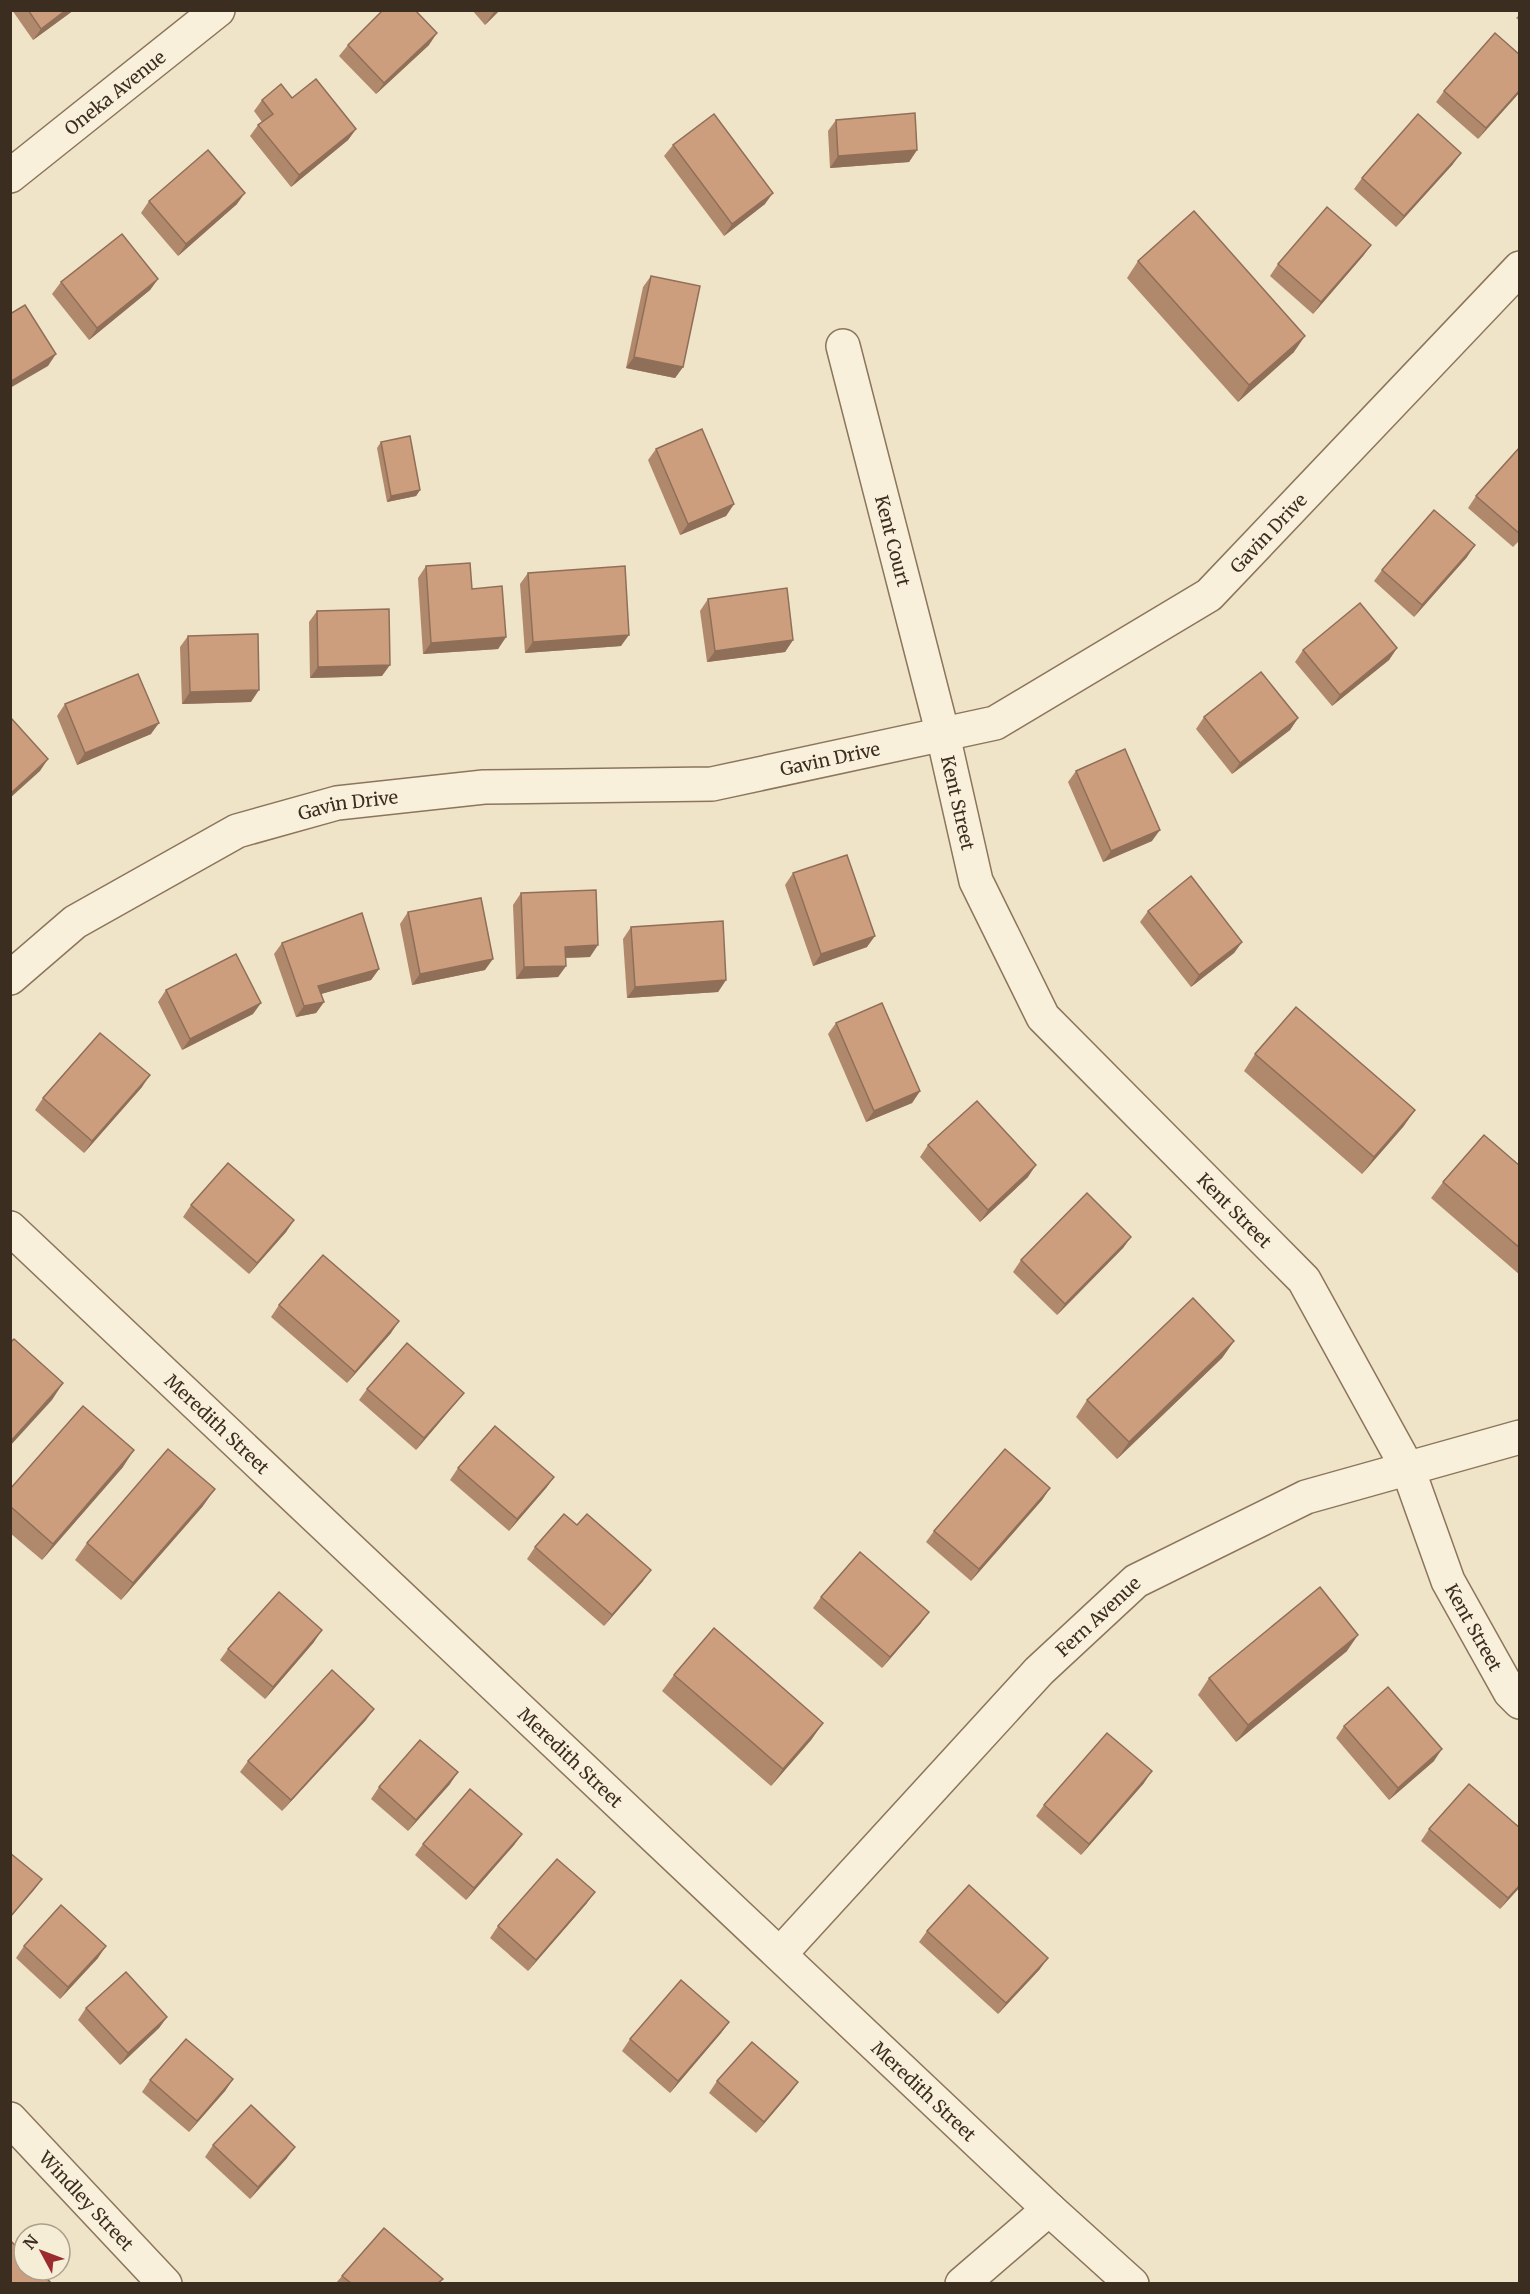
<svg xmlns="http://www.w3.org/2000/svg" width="1530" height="2294" font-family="Merriweather,serif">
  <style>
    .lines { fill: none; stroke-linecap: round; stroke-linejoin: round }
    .minor-casing { stroke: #8b755c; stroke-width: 36 }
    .minor { stroke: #f9f0db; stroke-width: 33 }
    .wall { fill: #b0886c }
    .shaded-wall { fill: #906f58 }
    .building { fill: #cd9e7e; stroke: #906f58; stroke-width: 1.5 }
    .labels { text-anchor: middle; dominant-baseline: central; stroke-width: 5; stroke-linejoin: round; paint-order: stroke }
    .street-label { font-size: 18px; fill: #3b2d20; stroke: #f6edd7 }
  </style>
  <rect width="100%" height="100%" fill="#efe3c8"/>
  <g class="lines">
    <g class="minor-casing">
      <g id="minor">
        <path id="s1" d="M10 176 218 10"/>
        <path id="s2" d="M843 346 943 735 976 881 1043 1017 1304 1280 1408 1469 1448 1581 1510 1692 1520 1702"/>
        <path id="s3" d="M10 978 75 922 237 831 337 803 484 787 712 784 995 723 1209 595 1520 268"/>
        <path id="s4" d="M10 1228 1049 2209 1132 2284"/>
        <path id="s5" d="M780 1954 1039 1671 1136 1581 1306 1497 1520 1437"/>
        <path id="s6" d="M10 2119 165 2284"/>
        <polyline points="962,2284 1049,2209"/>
      </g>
    </g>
    <use href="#minor" class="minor"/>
  </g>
  <g class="wall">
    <polygon points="12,10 74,10 33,40"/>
    <polygon points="472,10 500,10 485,25"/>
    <polygon points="1520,14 1520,21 1516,18"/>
    <polygon points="348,45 429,45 376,94 339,56"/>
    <polygon points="1444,91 1520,92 1478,139 1436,102"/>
    <polygon points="292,98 356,129 348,140 291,187 250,136 258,125 262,122 254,111 262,100"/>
    <polygon points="836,120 917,150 909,162 830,168 828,131"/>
    <polygon points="673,145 765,204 724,236 664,156"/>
    <polygon points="1453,164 1396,227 1354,189 1362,178"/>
    <polygon points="149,201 237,204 178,256 141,213"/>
    <polygon points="1371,245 1363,256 1313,314 1270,276 1278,264"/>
    <polygon points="1138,261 1294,352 1238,402 1127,278"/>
    <polygon points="651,276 683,367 675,378 626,368 643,287"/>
    <polygon points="158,279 150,290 89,340 52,294 61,282"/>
    <polygon points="381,442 420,490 416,496 387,502 377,448"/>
    <polygon points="1520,447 1520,540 1513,547 1468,508 1476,496"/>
    <polygon points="656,449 734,504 726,516 680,535 648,460"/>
    <polygon points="1467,557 1414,617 1374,581 1382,570"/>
    <polygon points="426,566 472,589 506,637 498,649 423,654 418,578"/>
    <polygon points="528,573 621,646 525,653 520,584"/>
    <polygon points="708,599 793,640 785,652 707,662 700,611"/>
    <polygon points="317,611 382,676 310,678 309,622"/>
    <polygon points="188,636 251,702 182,704 180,647"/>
    <polygon points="1397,648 1389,660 1332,706 1295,662 1303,650"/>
    <polygon points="65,704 151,734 77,765 57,716"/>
    <polygon points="1204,717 1298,718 1290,730 1232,774 1196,729"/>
    <polygon points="1076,771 1152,841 1103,862 1068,782"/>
    <polygon points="793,873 867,947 813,966 785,885"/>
    <polygon points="521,893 590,957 566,958 566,966 558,977 516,979 513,905"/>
    <polygon points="1148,911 1242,942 1234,953 1191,987 1140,922"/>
    <polygon points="408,912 485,970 412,985 400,924"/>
    <polygon points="631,927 726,980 718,992 627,998 623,939"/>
    <polygon points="282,943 379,969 371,980 321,994 324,1002 316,1013 296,1017 274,954"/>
    <polygon points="166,990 253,1014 182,1050 158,1002"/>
    <polygon points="836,1023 920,1091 912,1103 866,1122 828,1034"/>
    <polygon points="1255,1054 1415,1110 1403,1127 1362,1174 1244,1071"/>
    <polygon points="142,1087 84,1153 35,1110 43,1098"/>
    <polygon points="928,1145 1028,1177 980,1222 920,1157"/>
    <polygon points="1520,1166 1520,1275 1431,1198 1443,1182"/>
    <polygon points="191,1205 294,1220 286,1232 249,1274 183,1217"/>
    <polygon points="1131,1237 1123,1248 1057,1315 1013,1272 1021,1260"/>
    <polygon points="279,1305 391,1333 347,1383 271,1317"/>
    <polygon points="1234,1341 1222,1358 1117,1459 1076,1417 1087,1400"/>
    <polygon points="367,1389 464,1393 455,1404 416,1450 359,1400"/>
    <polygon points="123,1467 42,1560 10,1533 10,1489"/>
    <polygon points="458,1468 554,1477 546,1488 509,1531 450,1480"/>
    <polygon points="1050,1488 1042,1500 971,1581 926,1542 934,1531"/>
    <polygon points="203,1506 121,1600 75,1560 87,1543"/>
    <polygon points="535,1547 643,1581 604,1626 527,1559"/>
    <polygon points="821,1597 921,1623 882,1668 813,1608"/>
    <polygon points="314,1642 265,1699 220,1660 228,1649"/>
    <polygon points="1347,1651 1236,1742 1198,1695 1209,1678"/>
    <polygon points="674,1675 823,1723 811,1740 771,1786 662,1691"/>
    <polygon points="366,1720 282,1811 240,1772 248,1761"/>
    <polygon points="1344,1726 1434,1761 1389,1800 1336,1738"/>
    <polygon points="1144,1783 1081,1855 1036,1816 1044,1805"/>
    <polygon points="450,1784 408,1831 371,1799 379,1787"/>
    <polygon points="1520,1828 1520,1887 1500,1909 1421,1841 1429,1829"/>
    <polygon points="522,1834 514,1845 466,1900 415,1855 423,1844"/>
    <polygon points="587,1903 528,1971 490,1938 498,1926"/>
    <polygon points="927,1931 1040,1969 998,2014 919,1942"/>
    <polygon points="24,1946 98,1958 60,1999 16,1958"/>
    <polygon points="86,2008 167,2017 159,2028 120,2065 78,2020"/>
    <polygon points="729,2022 721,2033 670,2093 622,2051 630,2039"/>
    <polygon points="233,2079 225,2091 189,2132 142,2092 150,2080"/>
    <polygon points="717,2081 798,2082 790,2093 756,2133 709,2093"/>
    <polygon points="213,2145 287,2158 250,2199 205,2157"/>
    <polygon points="342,2276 439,2283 336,2283"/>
  </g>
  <g class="shaded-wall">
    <polygon points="66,10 74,10 33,40 41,29"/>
    <polygon points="496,10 500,10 485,25 493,13"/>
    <polygon points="437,33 429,45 376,94 384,83"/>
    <polygon points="1520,90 1520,92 1478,139 1486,128"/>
    <polygon points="356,129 348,140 291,187 299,175"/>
    <polygon points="917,150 909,162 830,168 838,156"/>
    <polygon points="1461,153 1453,164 1396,227 1404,216"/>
    <polygon points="245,193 237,204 178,256 186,244"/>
    <polygon points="773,193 765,204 724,236 732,224"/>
    <polygon points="1371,245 1363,256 1313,314 1321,302"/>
    <polygon points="158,279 150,290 89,340 97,328"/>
    <polygon points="1305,336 1294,352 1238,402 1249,385"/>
    <polygon points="56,354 48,366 10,388 10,382"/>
    <polygon points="634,357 683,367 675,378 626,368"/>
    <polygon points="420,490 416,496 387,502 391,496"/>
    <polygon points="734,504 726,516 680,535 688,524"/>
    <polygon points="1475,545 1467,557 1414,617 1422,605"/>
    <polygon points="629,635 621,646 525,653 533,642"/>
    <polygon points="506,637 498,649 423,654 431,643"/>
    <polygon points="793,640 785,652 707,662 715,651"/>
    <polygon points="1397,648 1389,660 1332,706 1340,695"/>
    <polygon points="390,665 382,676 310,678 318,667"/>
    <polygon points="259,690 251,702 182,704 190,692"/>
    <polygon points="1298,718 1290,730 1232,774 1240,763"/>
    <polygon points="159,723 151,734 77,765 85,753"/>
    <polygon points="48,759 40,771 10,798 10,794"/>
    <polygon points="1160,830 1152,841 1103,862 1111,851"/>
    <polygon points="875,936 867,947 813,966 821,954"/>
    <polygon points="1242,942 1234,953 1191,987 1199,975"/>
    <polygon points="598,945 590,957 557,958 565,947"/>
    <polygon points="493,959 485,970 412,985 420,974"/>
    <polygon points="566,966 558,977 516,979 524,967"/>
    <polygon points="379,969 371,980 310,997 318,986"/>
    <polygon points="726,980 718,992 627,998 635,987"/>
    <polygon points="324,1002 316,1013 296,1017 304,1006"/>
    <polygon points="261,1003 253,1014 182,1050 190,1039"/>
    <polygon points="150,1075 142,1087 84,1153 92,1141"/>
    <polygon points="920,1091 912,1103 866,1122 874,1111"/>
    <polygon points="1415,1110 1403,1127 1362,1174 1374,1157"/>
    <polygon points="1036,1165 1028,1177 980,1222 988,1210"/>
    <polygon points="294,1220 286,1232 249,1274 257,1263"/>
    <polygon points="1131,1237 1123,1248 1057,1315 1065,1304"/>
    <polygon points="399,1321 391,1333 347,1383 355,1372"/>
    <polygon points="1234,1341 1222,1358 1117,1459 1129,1442"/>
    <polygon points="63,1383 52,1400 10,1446 10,1442"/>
    <polygon points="464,1393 455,1404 416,1450 424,1438"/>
    <polygon points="134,1450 123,1467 42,1560 53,1544"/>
    <polygon points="554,1477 546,1488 509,1531 517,1519"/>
    <polygon points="1050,1488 1042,1500 971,1581 979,1569"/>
    <polygon points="215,1489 203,1506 121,1600 133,1583"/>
    <polygon points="651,1570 643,1581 604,1626 612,1615"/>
    <polygon points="929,1612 921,1623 882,1668 890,1657"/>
    <polygon points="322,1630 314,1642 265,1699 273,1687"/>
    <polygon points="1358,1635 1347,1651 1236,1742 1248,1725"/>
    <polygon points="374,1709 366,1720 282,1811 291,1800"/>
    <polygon points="823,1723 811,1740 771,1786 783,1769"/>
    <polygon points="1442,1749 1434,1761 1389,1800 1398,1788"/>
    <polygon points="1152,1771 1144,1783 1081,1855 1089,1844"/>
    <polygon points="458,1772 450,1784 408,1831 416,1820"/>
    <polygon points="522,1834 514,1845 466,1900 474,1888"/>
    <polygon points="42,1879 34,1890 10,1918 10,1917"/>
    <polygon points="1520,1885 1520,1887 1500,1909 1508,1898"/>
    <polygon points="595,1892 587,1903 528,1971 536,1960"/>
    <polygon points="106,1946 98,1958 60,1999 68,1987"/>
    <polygon points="1048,1958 1040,1969 998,2014 1006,2003"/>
    <polygon points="167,2017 159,2028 120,2065 128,2053"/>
    <polygon points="729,2022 721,2033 670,2093 678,2081"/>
    <polygon points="233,2079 225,2091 189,2132 197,2121"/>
    <polygon points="798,2082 790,2093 756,2133 764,2122"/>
    <polygon points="295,2147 287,2158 250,2199 258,2187"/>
  </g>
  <g class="building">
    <polygon points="28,10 66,10 41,29"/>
    <polygon points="383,10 415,10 437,33 384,83 348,45"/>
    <polygon points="1495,33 1520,55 1520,90 1486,128 1444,91"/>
    <polygon points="316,79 356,129 299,175 258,125 273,114 262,100 281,84 292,98"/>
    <polygon points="915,113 917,150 838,156 836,120"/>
    <polygon points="714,114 773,193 732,224 673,145"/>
    <polygon points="1418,114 1461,153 1404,216 1362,178"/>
    <polygon points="208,150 245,193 186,244 149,201"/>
    <polygon points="1327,207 1371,245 1321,302 1278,264"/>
    <polygon points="1194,211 1305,336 1249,385 1138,261"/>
    <polygon points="122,234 158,279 97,328 61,282"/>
    <polygon points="651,276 700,286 683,367 634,357"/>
    <polygon points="25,305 56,354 10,382 10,314"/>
    <polygon points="702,429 734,504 688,524 656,449"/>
    <polygon points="410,436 420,490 391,496 381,442"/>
    <polygon points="1520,447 1520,534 1476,496"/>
    <polygon points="1434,510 1475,545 1422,605 1382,570"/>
    <polygon points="470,563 472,589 502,586 506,637 431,643 426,566"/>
    <polygon points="625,566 629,635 533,642 528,573"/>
    <polygon points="787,588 793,640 715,651 708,599"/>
    <polygon points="1360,603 1397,648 1340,695 1303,650"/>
    <polygon points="389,609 390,665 318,667 317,611"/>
    <polygon points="258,634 259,690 190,692 188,636"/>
    <polygon points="1261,672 1298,718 1240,763 1204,717"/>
    <polygon points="138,674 159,723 85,753 65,704"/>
    <polygon points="11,718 48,759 10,794 10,718"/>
    <polygon points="1125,749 1160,830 1111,851 1076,771"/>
    <polygon points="847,855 875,936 821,954 793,873"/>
    <polygon points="1191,876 1242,942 1199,975 1148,911"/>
    <polygon points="596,890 598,945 565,947 566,966 524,967 521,893"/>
    <polygon points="481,898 493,959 420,974 408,912"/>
    <polygon points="362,913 379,969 318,986 324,1002 304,1006 282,943"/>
    <polygon points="723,921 726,980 635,987 631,927"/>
    <polygon points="236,954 261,1003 190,1039 166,990"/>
    <polygon points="882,1003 920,1091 874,1111 836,1023"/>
    <polygon points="1296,1007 1415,1110 1374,1157 1255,1054"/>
    <polygon points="100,1033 150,1075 92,1141 43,1098"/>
    <polygon points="977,1101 1036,1165 988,1210 928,1145"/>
    <polygon points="1484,1135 1520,1166 1520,1248 1443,1182"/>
    <polygon points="228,1163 294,1220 257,1263 191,1205"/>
    <polygon points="1087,1193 1131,1237 1065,1304 1021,1260"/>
    <polygon points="323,1255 399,1321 355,1372 279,1305"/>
    <polygon points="1193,1298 1234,1341 1129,1442 1087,1400"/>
    <polygon points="14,1339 63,1383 10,1442 10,1343"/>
    <polygon points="407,1343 464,1393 424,1438 367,1389"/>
    <polygon points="83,1406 134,1450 53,1544 10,1506 10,1489"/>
    <polygon points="495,1426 554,1477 517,1519 458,1468"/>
    <polygon points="168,1449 215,1489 133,1583 87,1543"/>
    <polygon points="1005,1449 1050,1488 979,1569 934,1531"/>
    <polygon points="564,1514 577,1525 587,1514 651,1570 612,1615 535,1547"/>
    <polygon points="860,1552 929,1612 890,1657 821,1597"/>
    <polygon points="1320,1587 1358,1635 1248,1725 1209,1678"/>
    <polygon points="279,1592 322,1630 273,1687 228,1649"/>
    <polygon points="714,1628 823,1723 783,1769 674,1675"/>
    <polygon points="332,1670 374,1709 291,1800 248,1761"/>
    <polygon points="1388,1687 1442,1749 1398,1788 1344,1726"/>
    <polygon points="1107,1733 1152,1771 1089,1844 1044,1805"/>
    <polygon points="420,1740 458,1772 416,1820 379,1787"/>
    <polygon points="1469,1784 1520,1828 1520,1885 1508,1898 1429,1829"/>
    <polygon points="470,1789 522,1834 474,1888 423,1844"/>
    <polygon points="10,1853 42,1879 10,1917"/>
    <polygon points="557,1859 595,1892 536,1960 498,1926"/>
    <polygon points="969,1885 1048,1958 1006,2003 927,1931"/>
    <polygon points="61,1905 106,1946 68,1987 24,1946"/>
    <polygon points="126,1972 167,2017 128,2053 86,2008"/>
    <polygon points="681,1980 729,2022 678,2081 630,2039"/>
    <polygon points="186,2039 233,2079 197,2121 150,2080"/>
    <polygon points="752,2042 798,2082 764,2122 717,2081"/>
    <polygon points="251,2105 295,2147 258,2187 213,2145"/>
    <polygon points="384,2228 443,2279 438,2283 351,2283 342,2276"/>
    <polygon points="10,2240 24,2255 24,2270 39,2270 51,2283 10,2283"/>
  </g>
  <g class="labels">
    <g class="street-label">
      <text stroke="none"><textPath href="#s1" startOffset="134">Oneka Avenue</textPath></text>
      <text stroke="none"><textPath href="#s3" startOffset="1376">Gavin Drive</textPath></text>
      <text stroke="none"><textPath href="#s2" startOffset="201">Kent Court</textPath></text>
      <text stroke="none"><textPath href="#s3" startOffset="872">Gavin Drive</textPath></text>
      <text stroke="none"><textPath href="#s2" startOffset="471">Kent Street</textPath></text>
      <text stroke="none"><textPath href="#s3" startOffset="386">Gavin Drive</textPath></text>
      <text stroke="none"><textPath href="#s2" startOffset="975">Kent Street</textPath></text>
      <text stroke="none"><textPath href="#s4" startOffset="285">Meredith Street</textPath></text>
      <text stroke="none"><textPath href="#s5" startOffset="464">Fern Avenue</textPath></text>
      <text stroke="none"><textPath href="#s2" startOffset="1461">Kent Street</textPath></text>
      <text stroke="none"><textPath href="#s4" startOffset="771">Meredith Street</textPath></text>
      <text stroke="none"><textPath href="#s4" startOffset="1257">Meredith Street</textPath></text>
      <text stroke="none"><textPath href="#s6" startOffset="112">Windley Street</textPath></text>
    </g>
  </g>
  <rect width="1530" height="2294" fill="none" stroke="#3b2d20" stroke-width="24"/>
  <g transform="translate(42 2252) rotate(311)"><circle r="28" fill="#f6edd7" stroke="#aba08e" stroke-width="1.5"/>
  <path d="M0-4.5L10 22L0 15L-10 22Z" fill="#9a2c2e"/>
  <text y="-9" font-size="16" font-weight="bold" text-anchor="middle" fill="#3b2d20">N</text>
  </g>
</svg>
